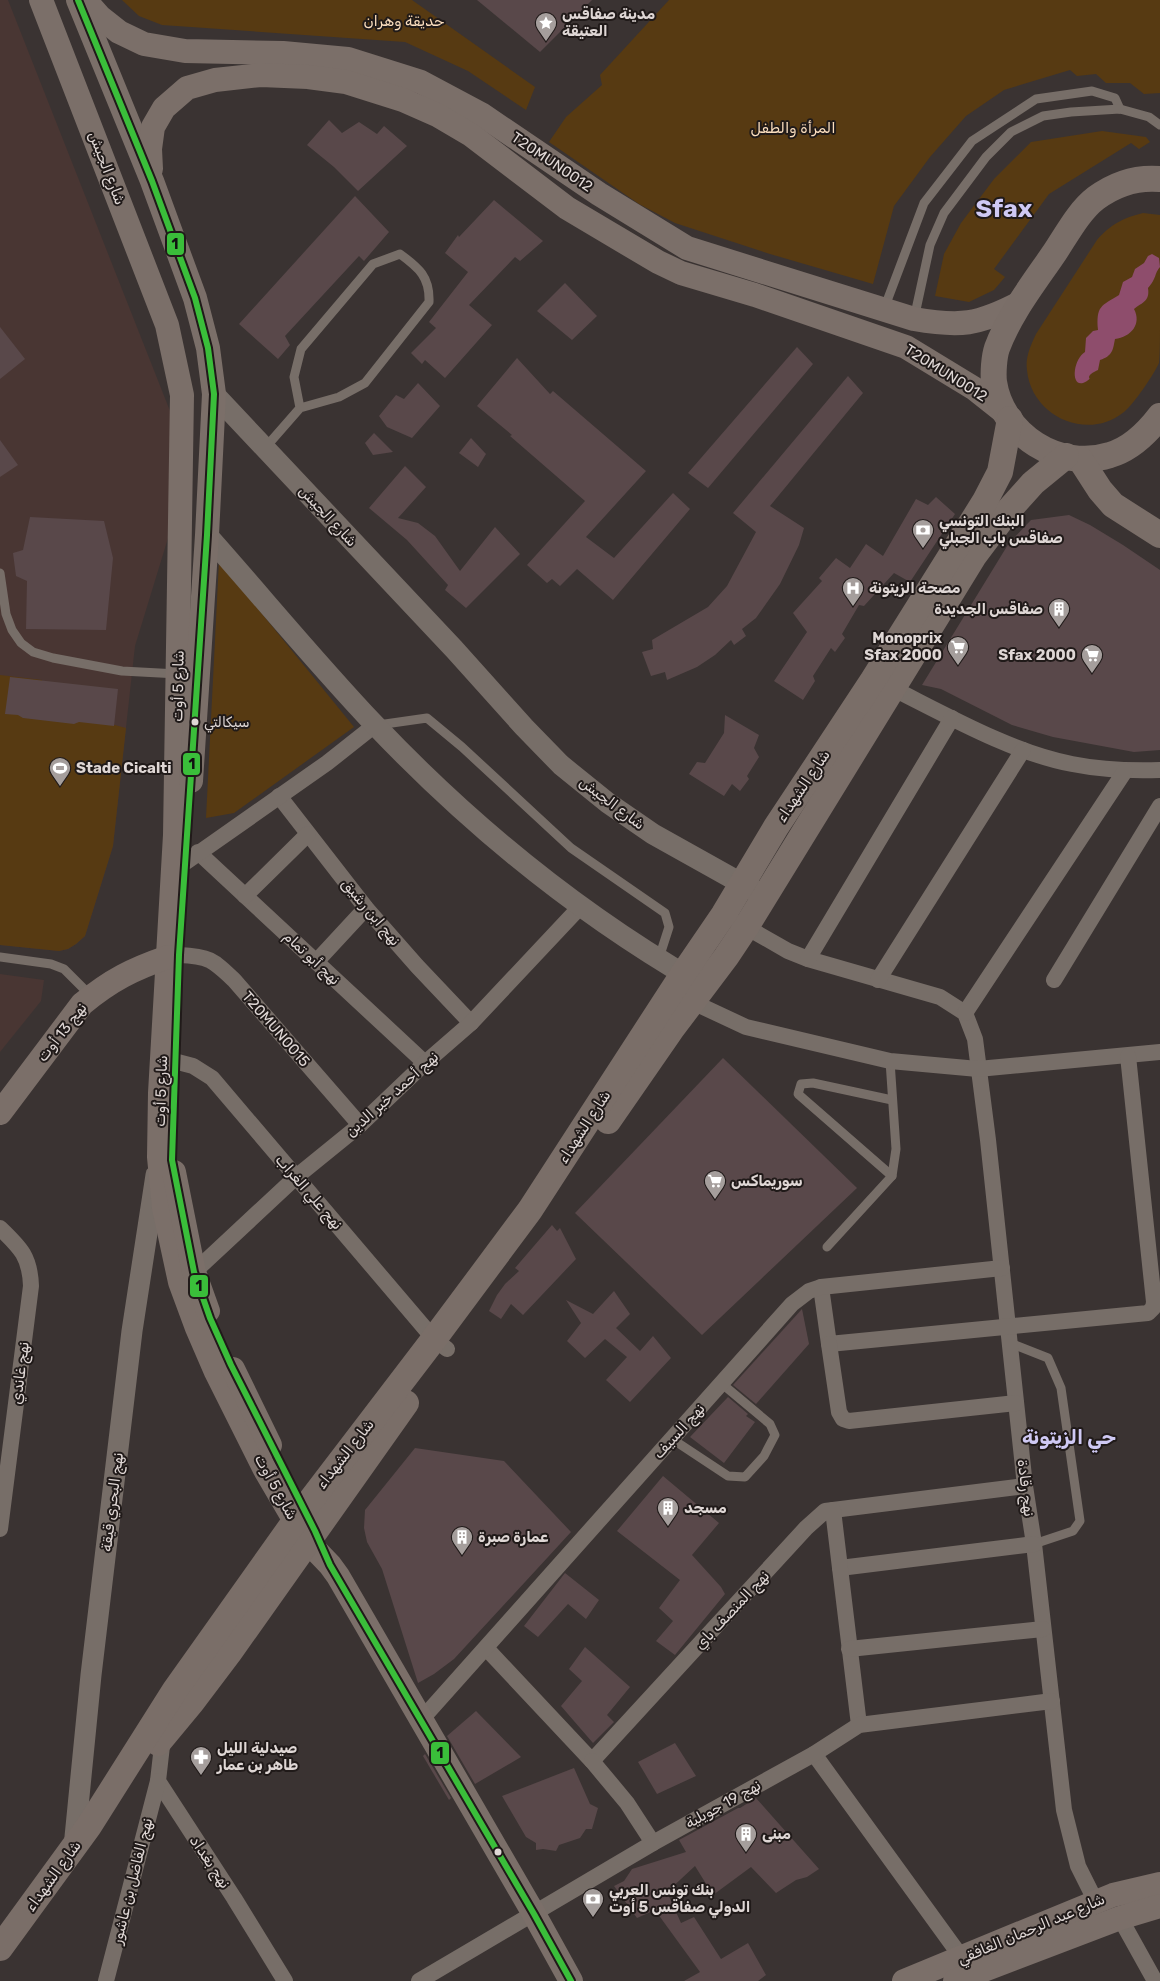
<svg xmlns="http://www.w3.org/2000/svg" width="1160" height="1981" font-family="Rubik,'Noto Sans Arabic',sans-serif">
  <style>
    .built { fill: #493633 }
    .green { fill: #573a12 }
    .water { fill: #8e4d6c }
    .building { fill: #59484a }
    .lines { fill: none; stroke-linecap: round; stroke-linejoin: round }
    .service { stroke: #776e68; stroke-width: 9 }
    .minor { stroke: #776e68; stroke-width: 16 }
    .tertiary { stroke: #776e68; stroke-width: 21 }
    .secondary { stroke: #7b6f69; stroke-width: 24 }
    .primary { stroke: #7a6e68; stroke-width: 26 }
    .bus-1-casing { stroke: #201a19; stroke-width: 10 }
    .bus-1 { stroke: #3abe3a; stroke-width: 6 }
    .bus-dot { fill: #dfd7d5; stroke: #201a19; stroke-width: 2 }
    .labels { text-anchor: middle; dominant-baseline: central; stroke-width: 4; stroke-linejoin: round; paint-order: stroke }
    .bus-label { font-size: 14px; fill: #dfd7d5; stroke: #201a19; text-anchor: start }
    .poi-label { font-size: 15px; font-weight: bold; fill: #dfd7d5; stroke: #201a19; text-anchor: start }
    .park-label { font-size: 15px; fill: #fbdebe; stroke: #201a19 }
    .street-label { font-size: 15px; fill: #dfd7d5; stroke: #201a19 }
    .district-label { font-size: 20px; font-weight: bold; fill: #cfc9f4; stroke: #201a19 }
    .town-label { font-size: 25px; font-weight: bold; fill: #cfc9f4; stroke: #201a19 }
    .line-badge { stroke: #201a19; stroke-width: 2 }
    .pale-badge-label { font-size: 14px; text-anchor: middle; font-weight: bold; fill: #111 }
  </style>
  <rect width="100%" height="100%" fill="#3a3332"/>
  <g class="built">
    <polygon points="0,0 8,0 172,416 176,512 135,646 113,846 85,936 76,944 68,949 59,951 0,945"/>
    <polygon points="0,974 44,980 41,1001 0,1052"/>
  </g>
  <g class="green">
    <polygon points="122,0 412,0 535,87 526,110 468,71 405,42 162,25 139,16"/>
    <polygon points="669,0 1160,0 1160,93 1144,94 1130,83 1106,83 1096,74 1077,76 1070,70 1004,90 966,116 930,157 894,206 873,284 770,254 675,223 639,204 549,142 566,117 602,85 600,75"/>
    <polygon points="1102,131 1146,137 1150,142 1139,149 1131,143 1049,194 994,269 1005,277 994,290 969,302 935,296 944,254 961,223 994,179 1031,142"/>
    <path d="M1143 213 1160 215C1160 253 1160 291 1160 329 1160 338 1160 354 1159 363 1154 374 1134 404 1124 412 1087 442 1031 416 1027 370 1025 357 1031 345 1036 334L1097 240C1111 224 1123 218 1143 213Z"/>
    <polygon points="219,561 354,727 234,813 206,818"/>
    <polygon points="0,675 42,680 40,705 126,728 113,846 85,936 76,944 68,949 59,951 0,945"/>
  </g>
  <path class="water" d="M1152 254 1159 258 1160 267C1154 274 1157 278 1148 288 1150 301 1143 302 1134 309 1142 324 1131 337 1115 339 1113 349 1113 356 1100 360L1098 370C1096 371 1093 372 1091 374 1086 379 1093 377 1087 381 1070 392 1072 360 1085 352L1086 338 1093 331 1098 330C1096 306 1101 306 1119 295L1123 282 1132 277 1135 269 1144 263 1148 256Z"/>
  <g class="building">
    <polygon points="477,0 592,0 540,52"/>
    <polygon points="329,120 342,133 359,122 377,134 384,126 407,146 358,191 334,167 307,145"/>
    <polygon points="355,196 389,232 364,261 359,256 285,336 290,345 278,359 239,324"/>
    <polygon points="494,200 543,241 520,261 515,257 469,305 492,325 445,378 425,360 422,364 411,353 436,328 429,322 468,272 445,253 458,235 459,237"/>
    <polygon points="565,283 597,316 572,340 537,311"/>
    <polygon points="0,327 25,359 0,379"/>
    <polygon points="797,347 813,364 708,488 688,473"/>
    <polygon points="517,358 550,394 553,391 646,471 586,537 614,558 673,493 690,509 613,600 577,569 560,586 552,579 547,583 527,565 585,501 510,436 512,435 477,406"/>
    <polygon points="848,376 863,393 770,506 804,528 799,545 780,584 756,618 742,629 746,636 734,645 731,640 715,655 697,667 667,680 665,672 651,676 642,652 653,649 652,640 708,607 727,586 756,532 733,513"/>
    <polygon points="418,383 440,406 412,438 387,427 379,416 396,395 404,399"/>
    <polygon points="374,433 393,452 373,455 365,443"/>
    <polygon points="471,438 486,454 478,467 459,453"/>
    <polygon points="0,440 18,465 0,477"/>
    <polygon points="405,466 426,487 398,518 418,523 435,536 460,571 495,527 520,554 466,608 445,590 448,585 407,540 369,508"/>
    <polygon points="936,497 955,514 910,582 894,573 864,606 859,605 842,634 845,638 835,652 831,648 813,676 815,681 803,700 774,681 807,632 793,613 822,581 819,578 836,558 850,568 866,544 883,556 916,499 928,505"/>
    <polygon points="1069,515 1090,525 1123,545 1160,570 1160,750 1134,752 1053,737 1012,725 941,689 922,685 1009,543 1031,520"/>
    <polygon points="30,517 104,521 113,558 106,630 26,629 27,581 16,576 13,553 23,550"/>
    <polygon points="10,677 118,689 114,726 79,722 74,724 23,718 18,715 5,714"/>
    <polygon points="725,715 759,735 754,748 759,757 747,776 749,779 740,791 732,784 724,796 689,774 697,762 705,763 724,733"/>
    <polygon points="723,1058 857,1188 702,1335 575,1213"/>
    <polygon points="552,1225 557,1231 560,1228 576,1259 523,1315 511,1304 501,1319 489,1311 497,1295 505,1284 519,1271 515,1268"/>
    <polygon points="614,1291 630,1314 616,1328 640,1351 653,1336 671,1358 630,1402 606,1380 627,1357 605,1339 585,1358 567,1341 581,1323 566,1300 593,1314"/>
    <polygon points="802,1309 809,1344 756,1404 733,1385"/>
    <polygon points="728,1397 748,1414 746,1416 755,1422 724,1463 690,1437"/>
    <polygon points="415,1448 504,1461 571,1532 454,1659 434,1674 418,1683 382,1569 367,1542 364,1528 365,1510"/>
    <polygon points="663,1476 719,1523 692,1555 721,1587 725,1594 675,1655 656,1641 673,1621 659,1608 680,1580 617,1531"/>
    <polygon points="565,1573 599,1600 586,1619 568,1604 538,1637 524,1626"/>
    <polygon points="585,1647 630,1687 607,1715 614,1722 593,1743 561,1706 582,1681 569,1669"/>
    <polygon points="476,1711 521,1757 475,1784 447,1736"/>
    <polygon points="675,1743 696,1776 657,1794 638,1762"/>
    <polygon points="425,1754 451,1798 449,1800 423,1756"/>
    <polygon points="574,1768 590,1804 598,1808 592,1829 586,1829 580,1838 559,1845 556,1851 543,1849 536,1850 536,1843 526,1837 502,1796"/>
    <polygon points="756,1798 819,1869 807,1877 796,1880 776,1893 751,1867 713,1895 695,1866 667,1892 681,1923 694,1917 721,1959 748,1943 766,1975 758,1981 684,1981 700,1972 655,1910 637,1918 614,1886 624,1881 632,1869 686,1852 679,1840 738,1808 740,1808"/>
  </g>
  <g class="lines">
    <g class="service">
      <polyline points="884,309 924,203 972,141 1036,99 1092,91 1115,98 1120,109"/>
      <polyline points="914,319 930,245 944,213 986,157 1011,132 1043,116 1071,112 1120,109 1149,117 1160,125"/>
      <path d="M265 448 300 408 339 397 365 383 429 302C430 277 419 268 400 254L373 264 301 349 294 377 300 408"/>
      <polyline points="0,573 6,614 12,630 21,643 33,652 53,658 122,671 178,674"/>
      <polyline points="378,725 427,718 462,747 571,848 665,913 669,927 659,958"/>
      <polyline points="0,957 51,964 64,969 91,996"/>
      <polyline points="892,1176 798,1094 801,1084 813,1083 892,1100"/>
      <polyline points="827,1247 892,1176 896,1149 890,1061"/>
      <polyline points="1010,1343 1048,1358 1061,1388 1080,1521 1073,1531 1034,1544"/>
      <polyline points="672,1439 728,1476 745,1477 764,1456 775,1435 770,1424 721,1383"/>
    </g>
    <g class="minor">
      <path d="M892 688C946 715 1013 753 1072 764 1102 770 1130 771 1160 770"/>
      <polyline points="279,796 366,908 417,966 471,1023"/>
      <polyline points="198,852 425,1063"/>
      <polyline points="186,862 327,763 375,725"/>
      <polyline points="245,896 308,834"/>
      <polyline points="739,923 788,951 808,959 940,997 965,1013 975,1039 988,1140 1025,1486 1034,1544 1064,1810 1078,1866 1096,1902"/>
      <path d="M179 955C209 956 213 960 234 980L360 1125"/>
      <polyline points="808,959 952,718"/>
      <polyline points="316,962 366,908"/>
      <polyline points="878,980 1023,750"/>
      <polyline points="1054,980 1160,806"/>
      <polyline points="684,998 746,1027 890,1061 978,1069 1160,1052"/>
      <polyline points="965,1013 1125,771"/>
      <polyline points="174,1061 193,1066 212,1078 434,1339 447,1349"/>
      <path d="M0 1228C21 1248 30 1257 31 1286L0 1529"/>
      <polyline points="194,1272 296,1177 360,1125 425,1063 471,1023 580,907"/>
      <polyline points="821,1287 829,1344 1148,1313 1153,1308 1154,1302 1128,1056"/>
      <polyline points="829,1344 839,1412 843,1419 849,1421 1016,1403"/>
      <polyline points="833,1510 1025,1486"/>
      <polyline points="840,1568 1034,1544"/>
      <polyline points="486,1648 592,1761 806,1528 825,1511 833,1510 859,1725"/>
      <polyline points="849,1649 1043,1629"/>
      <polyline points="421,1720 792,1304 809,1291 821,1287 1002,1268"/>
      <polyline points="163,1737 158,1781 234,1898 285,1981"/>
      <polyline points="814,1754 962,1958"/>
      <polyline points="592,1761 627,1803 653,1843"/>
      <polyline points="1120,1918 1155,1981"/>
      <polyline points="106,1981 158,1781"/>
      <polyline points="419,1981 653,1843 814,1754 859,1725 1052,1701"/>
    </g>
    <g class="tertiary">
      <polyline points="214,394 454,649 524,727 561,765 608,803 653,834 755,891"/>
      <path d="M207 535C263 598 317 664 375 725 470 825 578 913 697 982"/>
      <polyline points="74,1847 91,1675 132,1331 156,1175"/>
    </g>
    <g class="secondary">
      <polyline points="41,0 167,325 182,395 175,835 160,1093 159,1157 164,1208 180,1282 197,1328 216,1372 264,1468 295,1521 307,1541 330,1565 338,1576 534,1914 571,1981"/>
      <polyline points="78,0 152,181 195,298 208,348 214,394 207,535 191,781"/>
      <path d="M85 0 100 17 119 32 144 44 185 51 283 53 348 59 421 82 481 114 599 194 687 248 914 319C960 327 978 325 1020 303"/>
      <polyline points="151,169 150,149 153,127 164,108 187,88 215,80 261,75 308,77 346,82 403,100 437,115 471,135 567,208 658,262 681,273 755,295 906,347 975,389 1004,412"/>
      <path d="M0 1113 82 1004C111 980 133 969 168 957"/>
      <polyline points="174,1172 194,1272 208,1311"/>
      <polyline points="233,1369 270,1445"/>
      <polyline points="904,1981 1113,1895 1160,1884"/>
      <polyline points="955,1981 1120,1918 1160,1906"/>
    </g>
    <g class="primary">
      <path d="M1160 179C1137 177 1115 184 1096 198 1079 211 1067 234 1055 252 1034 283 1010 313 997 348 994 357 993 373 994 382 1002 435 1059 471 1110 455 1131 449 1147 433 1160 416"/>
      <polyline points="1080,459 1100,490 1113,505 1160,535"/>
      <polyline points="608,1121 671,1030 726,957 746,927 974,556 1007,512 1033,483 1066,456"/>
      <polyline points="158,1743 192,1702 229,1653 406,1403"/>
      <polyline points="0,1948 89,1826 175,1690 295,1521 434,1339 530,1210 683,974 724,914 776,827 873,680 985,501 1000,472 1010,419"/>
    </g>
    <g class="bus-1-casing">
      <polyline id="bus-1" points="78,0 152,181 195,298 208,348 214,394 207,535 179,955 172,1160 194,1272 210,1318 231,1365 315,1531 330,1565 534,1914 571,1981"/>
    </g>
    <use href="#bus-1" class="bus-1"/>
  </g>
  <defs>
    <g id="sight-pin" transform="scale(1.125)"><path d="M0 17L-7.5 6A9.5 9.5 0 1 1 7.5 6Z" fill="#a59e9c" stroke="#201a19"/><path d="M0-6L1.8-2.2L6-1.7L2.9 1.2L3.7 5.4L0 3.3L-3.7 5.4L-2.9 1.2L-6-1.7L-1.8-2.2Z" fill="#fff"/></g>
    <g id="bank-pin" transform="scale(1.125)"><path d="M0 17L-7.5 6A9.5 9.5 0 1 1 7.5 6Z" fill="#a59e9c" stroke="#201a19"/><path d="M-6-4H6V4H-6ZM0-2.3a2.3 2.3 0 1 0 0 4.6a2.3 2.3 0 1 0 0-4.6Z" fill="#fff"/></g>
    <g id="hospital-pin" transform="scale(1.125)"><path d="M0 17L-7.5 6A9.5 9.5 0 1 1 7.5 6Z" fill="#a59e9c" stroke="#201a19"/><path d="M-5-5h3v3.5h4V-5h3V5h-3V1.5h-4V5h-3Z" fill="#fff"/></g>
    <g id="building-pin" transform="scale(1.125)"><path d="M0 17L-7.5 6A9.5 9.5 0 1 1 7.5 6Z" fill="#a59e9c" stroke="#201a19"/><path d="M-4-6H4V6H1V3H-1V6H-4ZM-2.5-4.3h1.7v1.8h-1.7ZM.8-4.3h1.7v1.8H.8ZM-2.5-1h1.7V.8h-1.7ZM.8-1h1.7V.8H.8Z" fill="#fff"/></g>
    <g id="supermarket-pin" transform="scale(1.125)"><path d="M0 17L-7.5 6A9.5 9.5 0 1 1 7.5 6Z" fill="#a59e9c" stroke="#201a19"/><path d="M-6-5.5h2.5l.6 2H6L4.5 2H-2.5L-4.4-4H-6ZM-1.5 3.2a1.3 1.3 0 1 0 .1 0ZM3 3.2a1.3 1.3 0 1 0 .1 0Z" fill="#fff"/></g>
    <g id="stadium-pin" transform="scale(1.125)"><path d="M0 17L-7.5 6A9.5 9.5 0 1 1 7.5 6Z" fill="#a59e9c" stroke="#201a19"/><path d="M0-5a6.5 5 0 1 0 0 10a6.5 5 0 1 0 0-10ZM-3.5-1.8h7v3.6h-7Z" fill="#fff"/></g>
    <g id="pharmacy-pin" transform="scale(1.125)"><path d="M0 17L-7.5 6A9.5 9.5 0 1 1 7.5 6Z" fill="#a59e9c" stroke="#201a19"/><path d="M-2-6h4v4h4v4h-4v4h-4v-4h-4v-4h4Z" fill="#fff"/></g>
  </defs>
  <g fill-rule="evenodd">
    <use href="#sight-pin" x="546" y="23"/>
    <use href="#bank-pin" x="923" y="530"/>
    <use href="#hospital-pin" x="853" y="588"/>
    <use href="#building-pin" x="1059" y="609"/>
    <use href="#supermarket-pin" x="958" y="647"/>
    <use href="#supermarket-pin" x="1092" y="655"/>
    <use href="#stadium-pin" x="60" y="768"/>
    <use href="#supermarket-pin" x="715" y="1181"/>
    <use href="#building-pin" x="668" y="1508"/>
    <use href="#building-pin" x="462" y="1537"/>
    <use href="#pharmacy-pin" x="201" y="1757"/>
    <use href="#building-pin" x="746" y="1834"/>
    <use href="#bank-pin" x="593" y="1899"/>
  </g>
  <g class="bus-dot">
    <circle cx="195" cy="722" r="4.5"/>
    <circle cx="498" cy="1852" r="4.5"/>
  </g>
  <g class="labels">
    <g class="bus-label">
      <text x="204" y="722">سيكالتي</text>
    </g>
    <g class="poi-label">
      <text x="562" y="14">مدينة صفاقس<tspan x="562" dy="17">العتيقة</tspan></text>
      <text x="939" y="521">البنك التونسي<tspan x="939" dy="17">صفاقس باب الجبلي</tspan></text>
      <text x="869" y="588">مصحة الزيتونة</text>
      <text x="1043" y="609" text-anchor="end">صفاقس الجديدة</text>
      <text x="942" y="638" text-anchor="end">Monoprix<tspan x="942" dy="17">Sfax 2000</tspan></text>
      <text x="1076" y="655" text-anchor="end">Sfax 2000</text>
      <text x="76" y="768">Stade Cicalti</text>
      <text x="731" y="1181">سوريماكس</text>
      <text x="684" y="1508">مسجد</text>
      <text x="478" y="1537">عمارة صبرة</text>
      <text x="217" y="1748">صيدلية الليل<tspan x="217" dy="17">طاهر بن عمار</tspan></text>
      <text x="762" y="1834">مبنى</text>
      <text x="609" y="1890">بنك تونس العربي<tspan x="609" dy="17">الدولي صفاقس 5 أوت</tspan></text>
    </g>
    <g class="park-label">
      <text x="404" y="21">حديقة وهران</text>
      <text x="793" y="128">المرأة والطفل</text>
    </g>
    <g class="street-label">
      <text transform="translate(552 162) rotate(34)">T20MUN0012</text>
      <text transform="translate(107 168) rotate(69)">شارع الجيش</text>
      <text transform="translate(946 373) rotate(32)">T20MUN0012</text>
      <text transform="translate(328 516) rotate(47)">شارع الجيش</text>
      <text transform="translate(178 686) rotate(-89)">شارع 5 أوت</text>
      <text transform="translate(803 786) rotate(-56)">شارع الشهداء</text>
      <text transform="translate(612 803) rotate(37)">شارع الجيش</text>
      <text transform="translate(371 912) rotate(50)">نهج ابن رشيق</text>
      <text transform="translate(312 958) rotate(43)">نهج أبو تمام</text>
      <text transform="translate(276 1029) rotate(49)">T20MUN0015</text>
      <text transform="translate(62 1032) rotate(-52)">نهج 13 أوت</text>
      <text transform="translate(161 1091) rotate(-88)">شارع 5 أوت</text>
      <text transform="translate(392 1094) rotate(-42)">نهج أحمد خير الدين</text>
      <text transform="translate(584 1127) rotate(-57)">شارع الشهداء</text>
      <text transform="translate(309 1192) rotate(49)">نهج علي الغراب</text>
      <text transform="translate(20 1373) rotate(-83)">نهج غاندي</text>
      <text transform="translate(679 1431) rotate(-48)">نهج السيف</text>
      <text transform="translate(345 1454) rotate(-52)">شارع الشهداء</text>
      <text transform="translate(276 1487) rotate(61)">شارع 5 أوت</text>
      <text transform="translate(1026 1488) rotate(83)">نهج رقادة</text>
      <text transform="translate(112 1502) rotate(-83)">نهج البحري قيقة</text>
      <text transform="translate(732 1610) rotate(-47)">نهج المنصف باي</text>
      <text transform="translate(723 1804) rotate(-29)">نهج 19 جويلية</text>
      <text transform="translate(210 1862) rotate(56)">نهج بغداد</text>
      <text transform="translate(53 1876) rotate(-54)">شارع الشهداء</text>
      <text transform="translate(132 1881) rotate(-76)">نهج الفاضل بن عاشور</text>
      <text transform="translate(1031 1929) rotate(-23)">شارع عبد الرحمان الغافقي</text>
    </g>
    <g class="district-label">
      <text x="1069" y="1437">حي الزيتونة</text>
    </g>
    <g class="town-label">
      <text x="1004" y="208">Sfax</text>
    </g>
  </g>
  <g class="line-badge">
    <rect x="166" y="232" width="19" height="24" rx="5" fill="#3abe3a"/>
    <rect x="182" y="752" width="19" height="24" rx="5" fill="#3abe3a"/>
    <rect x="189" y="1274" width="20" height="24" rx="5" fill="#3abe3a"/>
    <rect x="430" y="1741" width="20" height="24" rx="5" fill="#3abe3a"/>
  </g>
  <g class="pale-badge-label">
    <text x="175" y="249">1</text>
    <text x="192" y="769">1</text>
    <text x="199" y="1291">1</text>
    <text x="440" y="1758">1</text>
  </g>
</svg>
